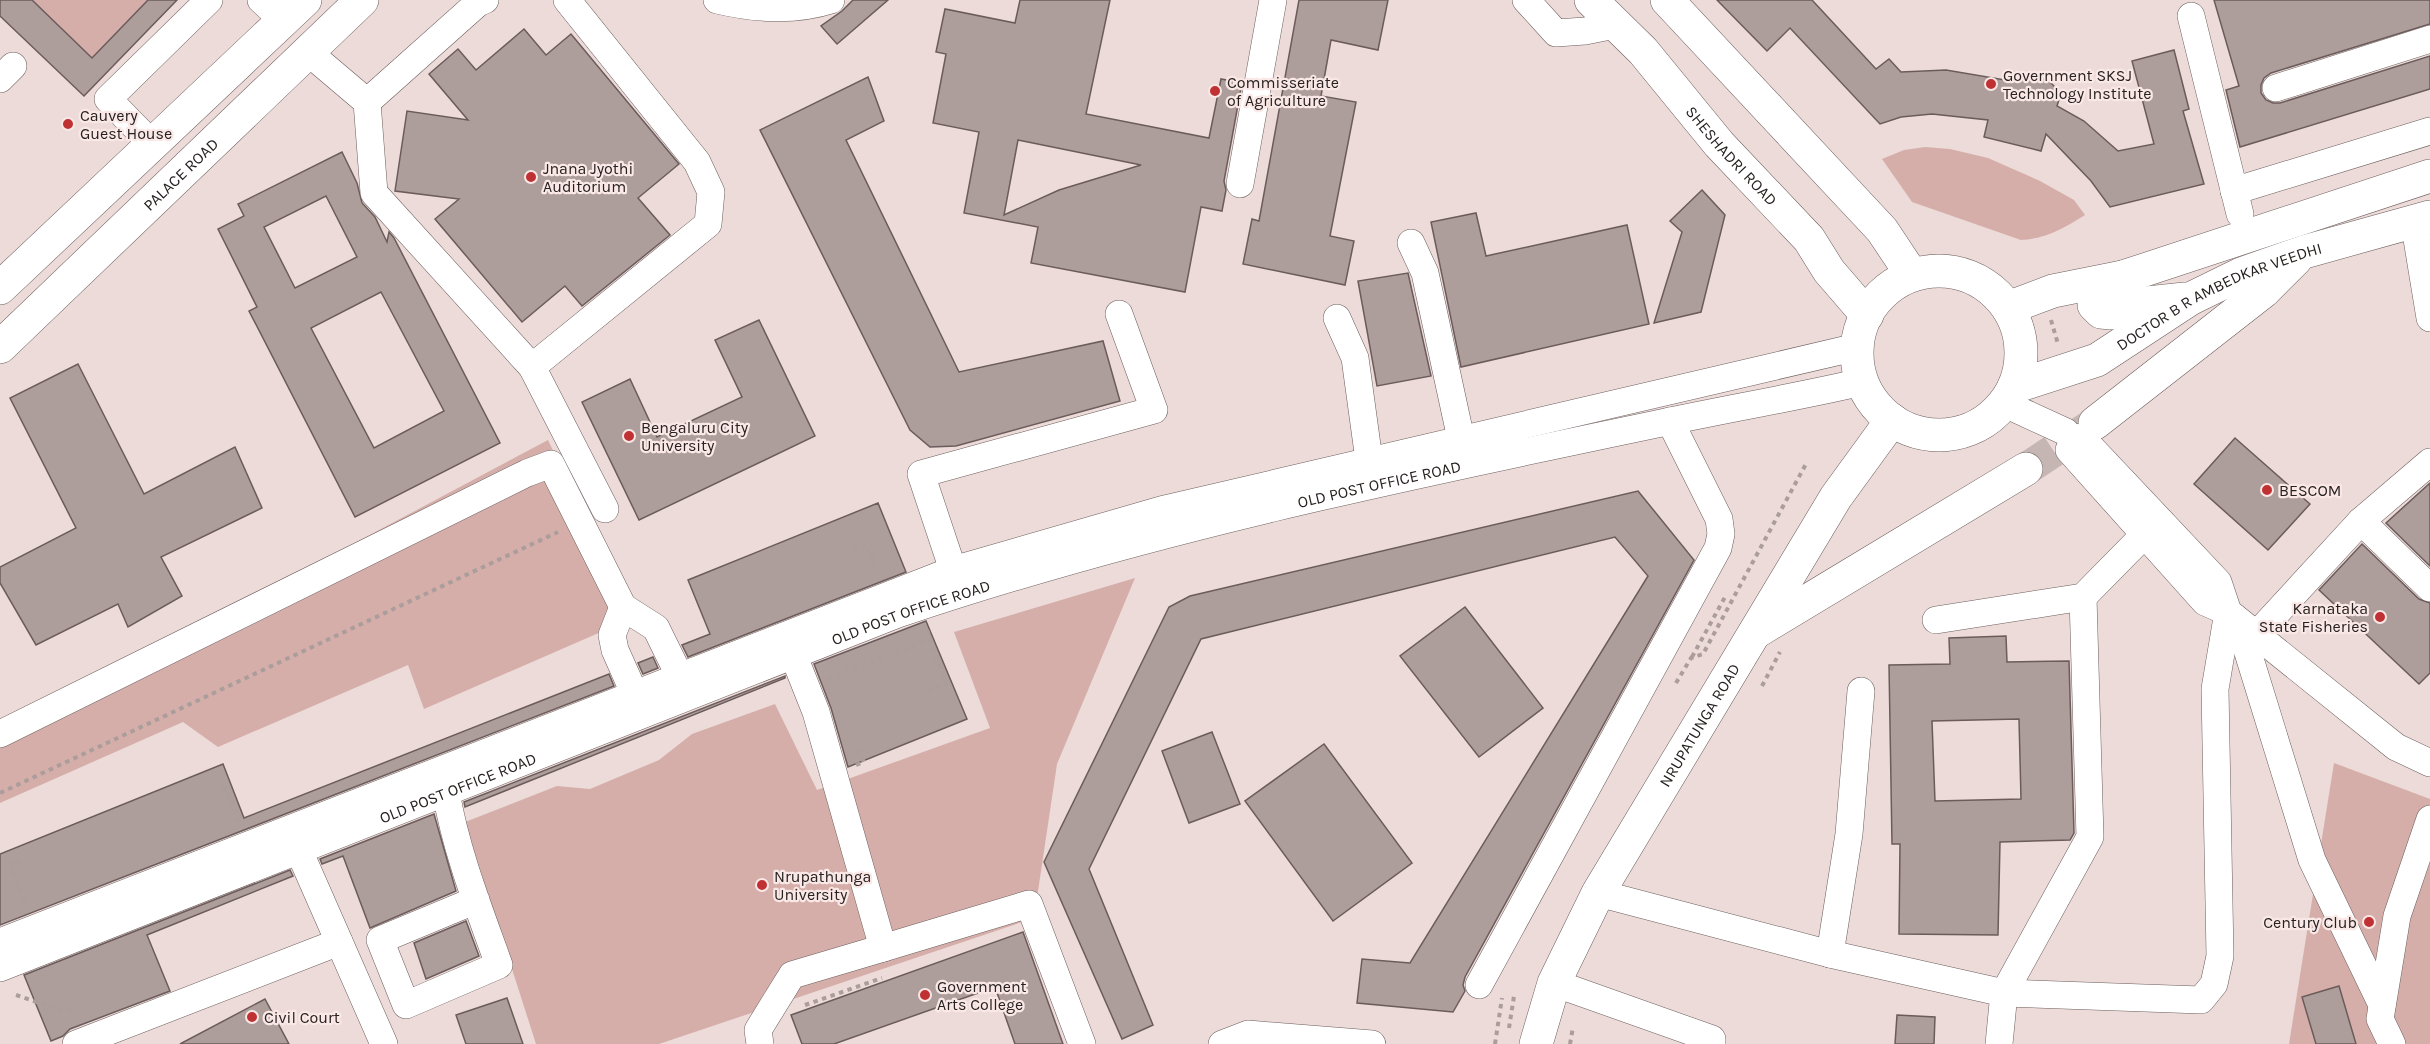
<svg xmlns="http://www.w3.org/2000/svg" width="2430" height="1044" font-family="Karla,sans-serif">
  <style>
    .green { fill: #d5aeaa }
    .building { fill: #ad9d9b; stroke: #6b5c5b; stroke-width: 1.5; fill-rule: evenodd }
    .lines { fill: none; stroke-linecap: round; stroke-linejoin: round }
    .major-tunnel { stroke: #c5b6b4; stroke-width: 33; stroke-dasharray: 33 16; stroke-linecap: butt }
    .minor-casing { stroke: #6c5e5c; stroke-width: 28 }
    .major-casing { stroke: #6c5e5c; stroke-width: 34 }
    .path { stroke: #aa9d9b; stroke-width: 4; stroke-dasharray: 4.5 4.5; stroke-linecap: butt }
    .minor { stroke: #fff; stroke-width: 27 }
    .major { stroke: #fff; stroke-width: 33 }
    .poi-dot { fill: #c03134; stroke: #f9e8e6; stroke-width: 2 }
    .labels { text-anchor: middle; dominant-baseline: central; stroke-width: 4.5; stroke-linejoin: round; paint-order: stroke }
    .poi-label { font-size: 16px; fill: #272120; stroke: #f9e8e6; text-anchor: start }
    .street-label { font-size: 16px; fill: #272120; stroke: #f9e8e6 }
  </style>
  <rect width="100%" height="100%" fill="#ecdbd9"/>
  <g class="green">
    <polygon points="32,0 148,0 92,58"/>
    <path d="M1925 147 1950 149 1988 158 2040 181 2074 200 2085 215C2064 228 2046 239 2021 240L1912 202 1882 159 1904 150Z"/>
    <polygon points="548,440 633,618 424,709 408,665 218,747 183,722 0,803 0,732"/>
    <polygon points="1135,578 1057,764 1034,918 659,1044 536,1044 465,822 557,786 590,789 659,760 692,734 775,704 817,790 990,728 954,632"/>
    <polygon points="2334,763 2430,799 2430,1044 2289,1044"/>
  </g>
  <g class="building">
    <polygon points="0,0 32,0 92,58 148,0 177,0 84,96 0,16"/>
    <polygon points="853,0 888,0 837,44 821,26 842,11"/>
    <path d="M1020 0H1110L1086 114 1209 138 1221 79 1242 83 1224 181 1226 190 1222 211 1201 207 1185 292 1031 263 1038 227 964 213 979 132 933 123 946 54 936 52 945 9 1015 23ZM1018 140 1141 165 1059 190 1004 215Z"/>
    <polygon points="1299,0 1388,0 1378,50 1331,40 1321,96 1356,102 1330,236 1354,241 1345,285 1243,264 1252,219 1259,221"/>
    <polygon points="1717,0 1812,0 1876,69 1889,59 1901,72 1946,70 2005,80 2010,72 2036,75 2051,83 2061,93 2057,106 2084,121 2118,151 2154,144 2132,61 2174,50 2189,109 2183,111 2204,184 2110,207 2091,181 2046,134 2041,151 1984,137 1988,120 1932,114 1901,117 1880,124 1790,28 1767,51"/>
    <polygon points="2214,0 2430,0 2430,24 2271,73 2264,78 2261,85 2261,93 2266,100 2273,103 2280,103 2430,56 2430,89 2240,147 2226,90 2239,86"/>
    <polygon points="524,29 546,55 571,34 679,164 638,198 670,235 582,306 565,286 522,322 435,219 459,199 395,191 407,111 468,120 429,74 458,49 476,70"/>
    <polygon points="868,77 884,121 846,140 959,372 1103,341 1120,401 956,446 930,447 910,430 760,130"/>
    <path d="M342 152 357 183 362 203 375 217 387 242 389 232 394 238 500 443 355 517 249 311 257 307 218 229 244 216 238 204ZM326 196 357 257 295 288 264 227ZM381 292 444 411 374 448 311 328Z"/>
    <polygon points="1702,190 1725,215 1701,312 1654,323 1682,232 1670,221"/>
    <polygon points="1476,213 1486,256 1627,225 1649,324 1461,367 1431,222"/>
    <polygon points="1408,273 1431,376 1377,386 1358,281"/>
    <polygon points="759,320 815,436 639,520 582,402 630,379 657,437 742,397 715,340"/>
    <polygon points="78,364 144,494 235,447 262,508 161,557 182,596 128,627 118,604 36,645 0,583 0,567 76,528 10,398"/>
    <polygon points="2235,438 2310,504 2268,550 2194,484"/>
    <polygon points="2430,483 2430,566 2386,523"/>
    <polygon points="1638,491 1694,560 1465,977 1463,985 1465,991 1453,1012 1357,1003 1362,959 1410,963 1648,576 1615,537 1201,639 1089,869 1153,1025 1122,1039 1044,862 1169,607 1190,596"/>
    <polygon points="878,503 906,572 688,657 682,645 710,634 688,580"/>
    <polygon points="2362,544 2419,599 2430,603 2430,673 2419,684 2319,590"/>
    <polygon points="1465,607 1543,708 1479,757 1400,656"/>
    <polygon points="926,621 967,719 848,767 831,708 814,664"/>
    <path d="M2006 636 2007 662 2069 661 2074 833 2070 840 2000 842 1998 935 1899 934 1900 844H1892L1889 665 1950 664 1949 638ZM2019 719 2021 799 1935 801 1932 721Z"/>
    <polygon points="653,657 658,668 643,674 638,663"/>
    <polygon points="609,674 614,686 0,925 0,854 223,764 244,818"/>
    <polygon points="785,676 785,678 465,807 464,802"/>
    <polygon points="1212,732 1240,804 1189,823 1162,751"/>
    <polygon points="1324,744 1412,863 1333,921 1245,801"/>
    <polygon points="434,814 456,891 370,928 343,856 322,864 320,859"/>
    <polygon points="290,870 293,876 147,935 170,991 70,1029 63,1036 51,1041 24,975"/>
    <polygon points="466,921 479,956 426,979 414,943"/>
    <polygon points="1023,932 1063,1044 1015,1044 995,987 834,1044 802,1044 791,1015"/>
    <polygon points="2339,986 2356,1044 2316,1044 2302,997"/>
    <polygon points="507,998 523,1044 466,1044 456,1015"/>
    <polygon points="265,999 289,1044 180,1044"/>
    <polygon points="1897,1015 1935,1017 1934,1044 1895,1044"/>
  </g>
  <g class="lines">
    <polyline class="major-tunnel" points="2026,469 2094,424"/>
    <g class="minor-casing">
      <g id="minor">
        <polyline points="261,0 283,20"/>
        <path d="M717 0C755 9 794 12 831 0"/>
        <polyline points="1526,0 1556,33 1585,31 1615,25"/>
        <polyline points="2191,16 2240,214"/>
        <polyline points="308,52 367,102 374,193 532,367 605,509"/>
        <polyline points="0,79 13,66"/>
        <polyline points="2276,88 2430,39"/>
        <polyline points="367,102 478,3 485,0"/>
        <polyline points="152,144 108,99 209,0"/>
        <polyline points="1240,184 1273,0"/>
        <polyline points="2234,191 2430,131"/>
        <polyline points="2414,221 2430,318"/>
        <polyline points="1411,243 1425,273 1461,439"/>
        <polyline points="1337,318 1355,358 1369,460"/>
        <polyline points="532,367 708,224 711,192 697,162 567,0"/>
        <polyline points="2069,450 2205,602 2228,612 2396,747 2430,763"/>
        <polyline points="2361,521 2430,462"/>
        <polyline points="953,570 921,474 1154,410 1119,314"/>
        <polyline points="1936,620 2083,597 2144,535"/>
        <polyline points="787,639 816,712 883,948 1029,904 1082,1044"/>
        <polyline points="635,695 615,650 612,635 623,607 656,628 680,677"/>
        <polyline points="0,734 527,473 551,464 623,607"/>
        <path d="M446 792C456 851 479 909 499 965L406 1005 380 940 476 900"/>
        <polyline points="293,837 384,1044"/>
        <polyline points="1598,893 1830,954 2004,993 2201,1000 2214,984 2220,956 2215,689 2228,612 2218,582 2083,439 2069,436 2066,432 2003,403"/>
        <polyline points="0,942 953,570 1161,510 1857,347"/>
        <polyline points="1830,954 1849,834 1861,691"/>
        <path id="s1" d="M0 968 898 614C1144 531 1398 478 1652 425 1721 410 1792 398 1862 382"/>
        <polyline points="1554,983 1712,1039 1712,1044"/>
        <polyline points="1479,985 1718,548 1721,534 1719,519 1670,421"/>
        <polyline points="2382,1005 2312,860 2246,646 2361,521 2430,588"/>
        <polyline points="76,1044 339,942"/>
        <polyline points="760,1044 758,1030 792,975 883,948"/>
        <polyline points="1222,1044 1248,1034 1372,1044"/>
        <polyline points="1999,1044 2004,993 2090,837 2083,597"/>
        <polyline points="2392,1044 2380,1019 2397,916 2430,819"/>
      </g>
    </g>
    <g class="major-casing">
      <g id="major">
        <path id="s2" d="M1591 0 1643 51 1719 144 1809 239 1829 271 1867 315"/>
        <polyline points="1667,0 1882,230 1912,275"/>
        <circle cx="1939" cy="353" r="82"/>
        <polyline points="2123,277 2103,290 2094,305 2101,312 2111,313 2137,304 2185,299"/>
        <polyline points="0,288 305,0"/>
        <polyline points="2008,308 2053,291 2123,277 2430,176"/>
        <path id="s3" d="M0 347 362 0"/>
        <path id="s4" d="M2014 387 2097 360 2190 299 2241 274 2304 252 2430 217"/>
        <polyline points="2095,423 2264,291 2296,259"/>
        <polyline points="1756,632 2026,469"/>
        <path id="s5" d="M1536 1044 1554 983 1598 893 1836 497 1892 420"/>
      </g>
    </g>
    <g class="path">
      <polyline points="2051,320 2058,344"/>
      <polyline points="853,548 865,544 878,573"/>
      <polyline points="927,630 946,684 927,690"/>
      <polyline points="1692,657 1725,597"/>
      <polyline points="828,679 931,639"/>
      <polyline points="1676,683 1691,658 1703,654 1807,462"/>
      <polyline points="1762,686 1780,652"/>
      <polyline points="856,765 864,762 858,749"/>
      <polyline points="222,790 227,789 239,823"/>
      <polyline points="0,793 558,532"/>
      <polyline points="21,861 11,864 25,904"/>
      <polyline points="16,995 63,1011 75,1007"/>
      <polyline points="805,1005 882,978"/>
      <polyline points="1509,1028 1514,996"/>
      <polyline points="1495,1044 1502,998"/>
      <polyline points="1570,1044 1573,1027"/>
    </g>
    <use href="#minor" class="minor"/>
    <use href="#major" class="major"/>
  </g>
  <g class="poi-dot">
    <circle cx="1991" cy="84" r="6"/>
    <circle cx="1215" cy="91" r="6"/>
    <circle cx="68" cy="124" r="6"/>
    <circle cx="531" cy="177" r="6"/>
    <circle cx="629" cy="436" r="6"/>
    <circle cx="2267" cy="490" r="6"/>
    <circle cx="2380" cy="617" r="6"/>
    <circle cx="762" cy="885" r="6"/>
    <circle cx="2369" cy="922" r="6"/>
    <circle cx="925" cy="995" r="6"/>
    <circle cx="252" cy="1017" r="6"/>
  </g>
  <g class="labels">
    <g class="poi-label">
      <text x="2003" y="75">Government SKSJ<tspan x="2003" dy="18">Technology Institute</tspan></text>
      <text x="1227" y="82">Commisseriate<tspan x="1227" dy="18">of Agriculture</tspan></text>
      <text x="80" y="115">Cauvery<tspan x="80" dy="18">Guest House</tspan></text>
      <text x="543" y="168">Jnana Jyothi<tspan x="543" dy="18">Auditorium</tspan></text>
      <text x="641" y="427">Bengaluru City<tspan x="641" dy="18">University</tspan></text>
      <text x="2279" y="490">BESCOM</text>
      <text x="2368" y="608" text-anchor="end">Karnataka<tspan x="2368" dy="18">State Fisheries</tspan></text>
      <text x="774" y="876">Nrupathunga<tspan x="774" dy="18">University</tspan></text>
      <text x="2357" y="922" text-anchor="end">Century Club</text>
      <text x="937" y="986">Government<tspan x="937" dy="18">Arts College</tspan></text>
      <text x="264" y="1017">Civil Court</text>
    </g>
    <g class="street-label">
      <text stroke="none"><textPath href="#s2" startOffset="210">SHESHADRI ROAD</textPath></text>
      <text stroke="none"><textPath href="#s3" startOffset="250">PALACE ROAD</textPath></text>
      <text stroke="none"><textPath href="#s4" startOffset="226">DOCTOR B R AMBEDKAR VEEDHI</textPath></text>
      <text stroke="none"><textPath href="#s1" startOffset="1464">OLD POST OFFICE ROAD</textPath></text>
      <text stroke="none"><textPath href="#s1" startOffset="978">OLD POST OFFICE ROAD</textPath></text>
      <text stroke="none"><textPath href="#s5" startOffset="360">NRUPATUNGA ROAD</textPath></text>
      <text stroke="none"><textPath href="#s1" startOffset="492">OLD POST OFFICE ROAD</textPath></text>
    </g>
  </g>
</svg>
